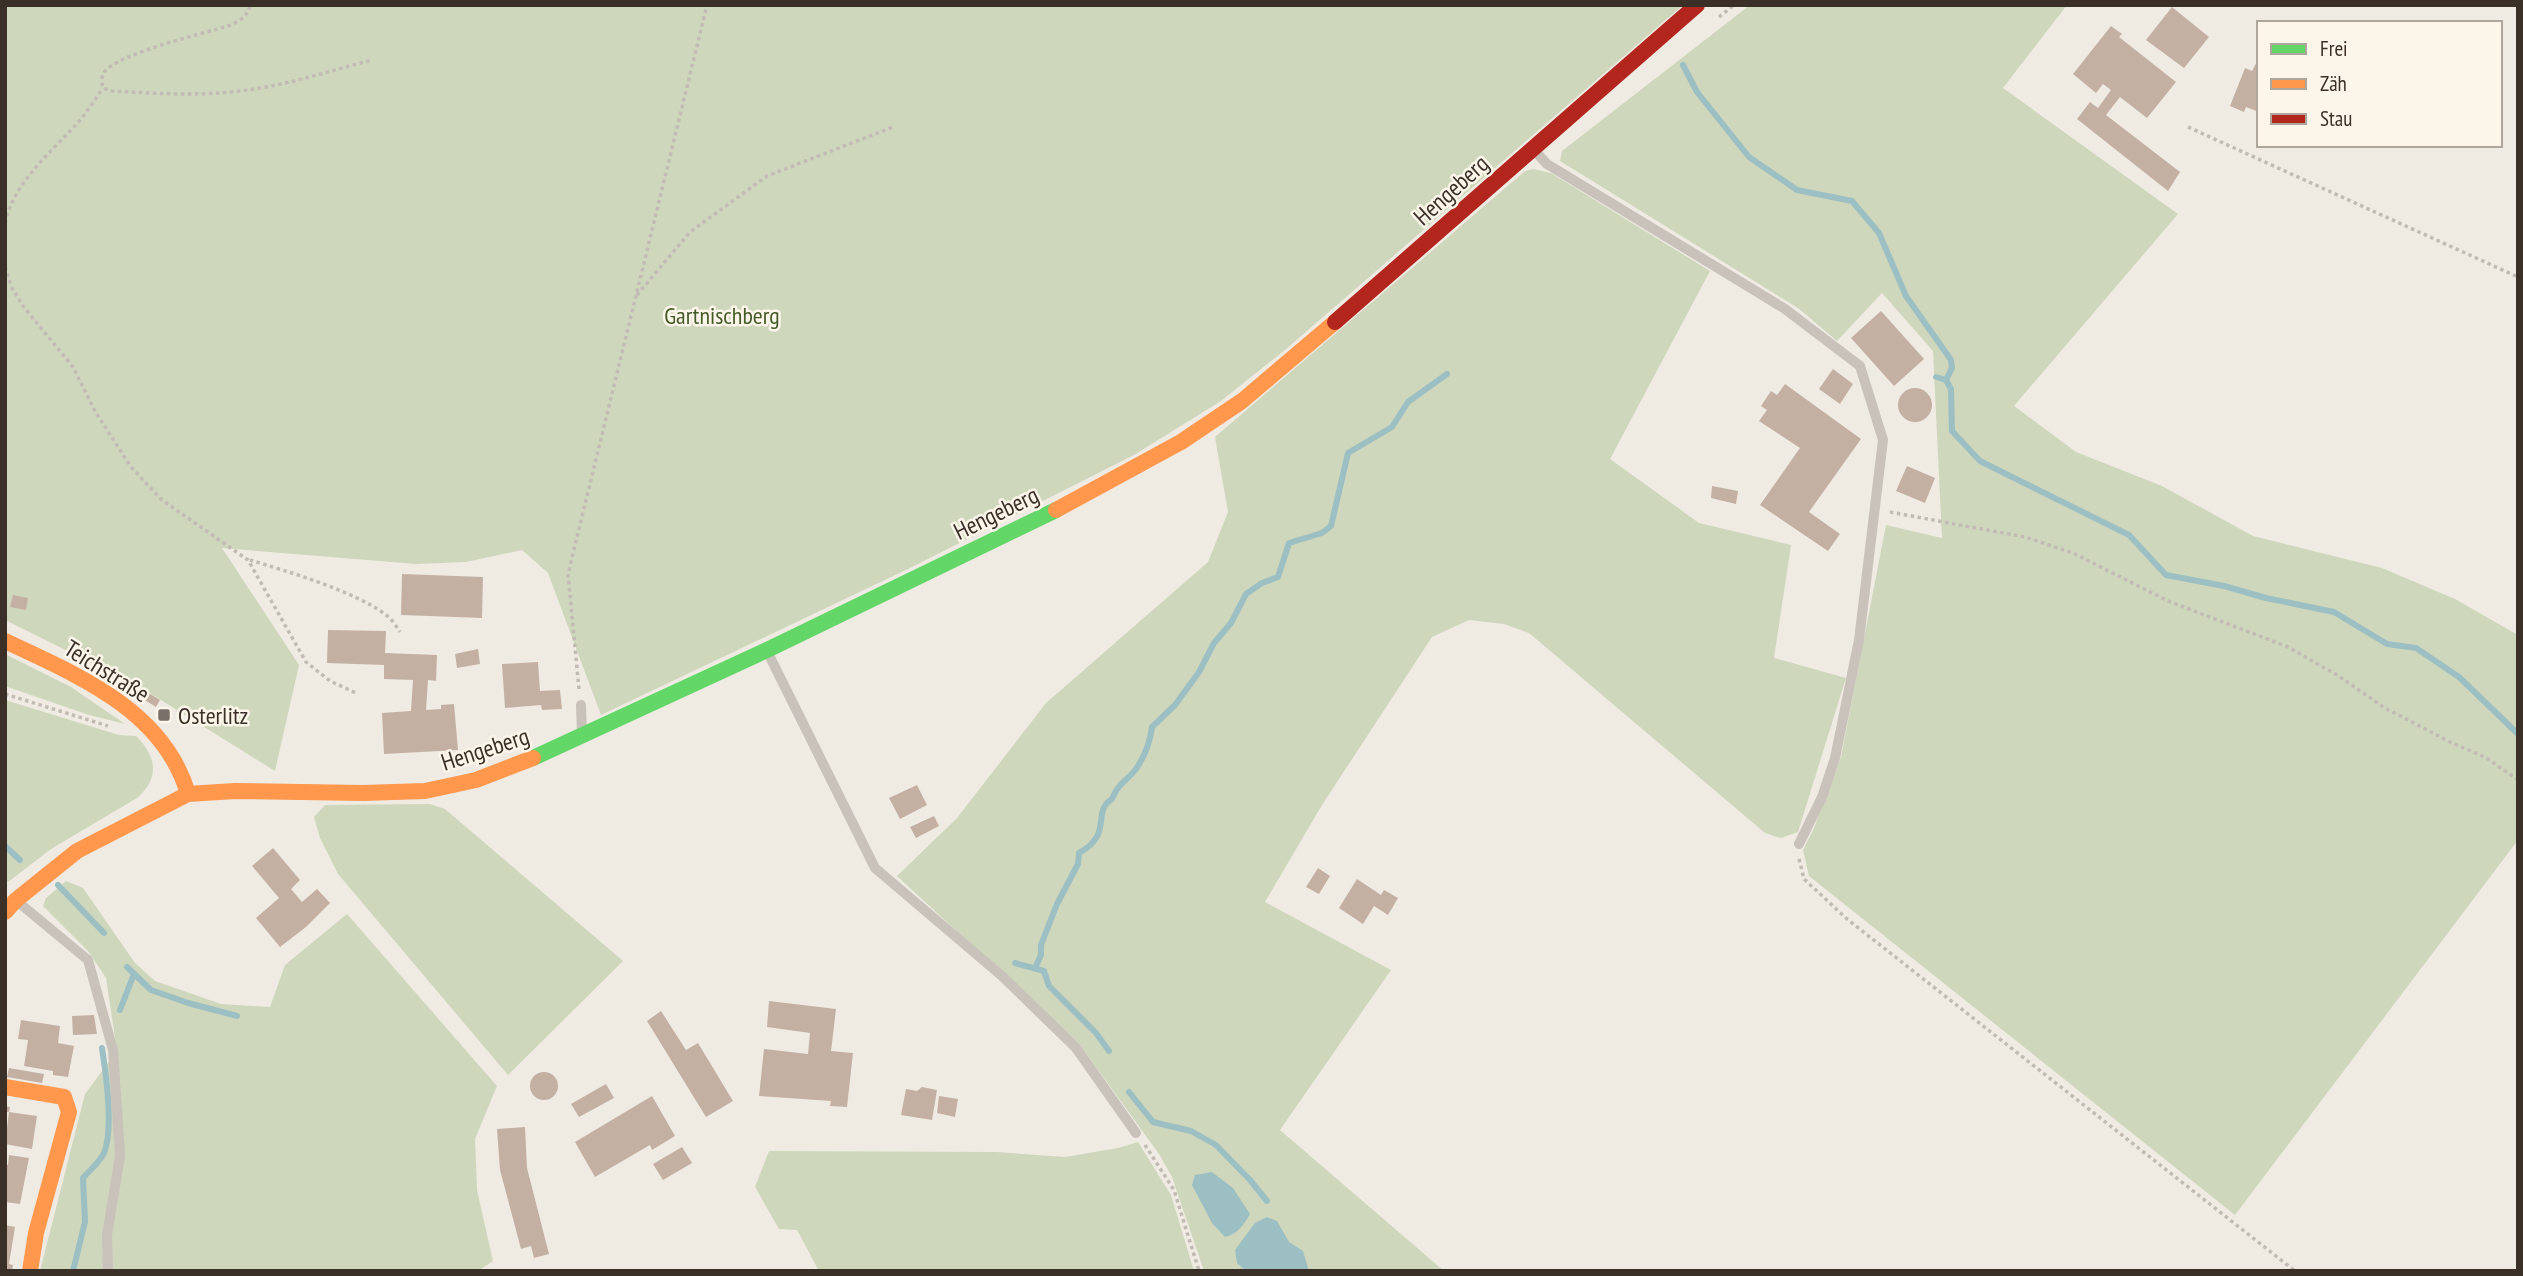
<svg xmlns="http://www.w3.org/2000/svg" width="2523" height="1276" font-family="'PT Sans Narrow',sans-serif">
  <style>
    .green { fill: #ced7bb }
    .water { fill: #9cbfc3 }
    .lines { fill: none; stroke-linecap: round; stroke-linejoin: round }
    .stream { stroke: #9cbfc3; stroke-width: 6 }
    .building { fill: #c4b0a3 }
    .path { stroke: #c1bbb3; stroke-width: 3.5; stroke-dasharray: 3.5 3.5; stroke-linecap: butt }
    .lane { stroke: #c8c2bb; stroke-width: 10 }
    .fast { stroke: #63d668; stroke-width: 16 }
    .slow { stroke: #ff974d; stroke-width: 16 }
    .jam { stroke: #b3261e; stroke-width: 16 }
    .poi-dot { fill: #797169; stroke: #fcf5ea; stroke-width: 2.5 }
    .labels { text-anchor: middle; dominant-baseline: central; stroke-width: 5; stroke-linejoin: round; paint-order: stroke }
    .street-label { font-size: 24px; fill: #3a3028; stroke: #fcf5ea }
    .park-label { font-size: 24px; fill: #445b29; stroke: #fcf5ea }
    .poi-label { font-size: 24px; fill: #3a3028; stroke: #fcf5ea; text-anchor: start }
  </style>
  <rect width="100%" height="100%" fill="#efebe3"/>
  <g class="green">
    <polygon points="5,5 1683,5 1285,350 1221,401 1134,455 910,568 601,715 548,573 522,550 466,562 416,564 222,548 299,665 275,771 140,687 5,620"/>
    <polygon points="1750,5 2067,5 2003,88 2178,214 2014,406 2076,452 2162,486 2253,536 2382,568 2455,599 2518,635 2518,840 2235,1215 1809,876 1803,850 1814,828 1841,757 1886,525 1942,538 1933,351 1882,293 1837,341 1798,308 1560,161 1562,151"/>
    <polygon points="1533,169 1551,173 1710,271 1610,459 1699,523 1791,545 1774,658 1846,678 1798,832 1781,838 1765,833 1529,633 1504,624 1469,620 1432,637 1322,805 1265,902 1391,970 1280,1130 1444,1271 1204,1271 1172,1177 1159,1154 1080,1045 897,876 957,818 1046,703 1208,562 1228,512 1215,437 1525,171"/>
    <polygon points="5,654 71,687 125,724 89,715 5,686"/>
    <path d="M5 700 119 735 136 736C157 757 160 778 137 798L51 849 8 882 5 880Z"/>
    <polygon points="430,804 445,809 623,961 508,1075 338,874 320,838 314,817 325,805"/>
    <polygon points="66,881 83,888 135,963 155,981 221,1004 270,1007 285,965 347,914 497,1086 475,1139 477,1190 493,1261 478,1271 40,1271 85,1094 117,1051 106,978 88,951 43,906 46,898"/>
    <polygon points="1138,1142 1171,1195 1194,1271 819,1271 797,1230 779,1229 755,1187 769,1151 996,1152 1065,1157 1118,1148"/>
  </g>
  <g class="water">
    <path d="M1212 1172 1233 1188 1250 1214C1245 1223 1237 1235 1225 1237L1212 1223 1192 1185 1195 1175Z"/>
    <polygon points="1267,1217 1277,1221 1289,1242 1303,1251 1309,1271 1246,1271 1237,1263 1235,1250 1255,1223"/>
  </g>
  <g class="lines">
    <g class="stream">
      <polyline points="1683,65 1697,92 1749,157 1797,190 1852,201 1879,233 1906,296 1951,360 1952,368 1946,380"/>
      <polyline points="1936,377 1946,380 1951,389 1952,431 1980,461 2129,535 2166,575 2224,586 2266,598 2334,612 2387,644 2416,648 2459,677 2518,734"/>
      <polyline points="5,846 20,860"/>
      <polyline points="58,885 104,933"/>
      <polyline points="1015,963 1044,971 1049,986 1096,1033 1109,1051"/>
      <polyline points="127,967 151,990 188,1003 237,1016"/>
      <path d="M1035 968 1041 955V945L1057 904 1078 864 1079 853C1114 834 1091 812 1112 799 1118 783 1127 781 1136 769 1145 756 1150 742 1152 727L1175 705 1199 672 1214 643 1231 623 1246 594 1262 583 1278 577 1289 543 1322 533 1331 526 1348 453 1392 427 1408 402 1447 374"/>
      <polyline points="120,1010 134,974"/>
      <polyline points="1129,1092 1153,1122 1191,1131 1216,1145 1250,1180 1267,1201"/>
      <path d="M73 1271 85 1222 83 1178C90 1170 100 1162 104 1153 114 1129 106 1074 102 1048"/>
    </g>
  </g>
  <g class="building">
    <polygon points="2172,7 2209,37 2184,68 2146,40"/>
    <polygon points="2111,26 2122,34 2119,37 2176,82 2147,118 2120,97 2106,115 2180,172 2168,191 2077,119 2090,102 2098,108 2111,90 2103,84 2096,93 2073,74"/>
    <polygon points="2259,58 2259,112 2246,107 2244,112 2230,106 2245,68 2252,71"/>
    <polygon points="1881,311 1924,359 1894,386 1851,338"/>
    <polygon points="1833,369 1853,384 1840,404 1819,389"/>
    <polygon points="1785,384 1861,439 1809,512 1840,534 1828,551 1760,505 1800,448 1759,421 1767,410 1761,406 1771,391 1777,395"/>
    <circle cx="1915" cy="405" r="17"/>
    <polygon points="1907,466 1935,478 1925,503 1896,491"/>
    <polygon points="1712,486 1738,491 1736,504 1711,498"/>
    <polygon points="402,574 483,577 482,618 401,615"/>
    <polygon points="13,595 28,598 26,610 10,607"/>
    <polygon points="328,630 386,631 385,653 437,655 436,681 428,680 426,710 441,709 441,705 454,704 458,750 384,754 382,713 411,711 413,680 384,679 384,665 327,663"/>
    <polygon points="478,649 480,664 457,668 455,654"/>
    <polygon points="538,662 540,691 560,690 562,709 542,710 541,705 505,708 502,664"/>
    <polygon points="147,692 160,700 156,707 143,699"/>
    <polygon points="917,785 927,805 900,819 889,798"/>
    <polygon points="934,816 939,826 916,838 910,827"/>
    <polygon points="273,848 300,880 291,889 302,902 317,889 330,903 306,927 280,947 256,918 279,898 252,866"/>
    <polygon points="1318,868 1330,876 1319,894 1306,887"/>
    <polygon points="1357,879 1381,895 1384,890 1398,898 1388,915 1374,906 1363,924 1339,908"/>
    <polygon points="769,1001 836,1009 831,1051 853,1053 847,1107 830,1106 831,1101 759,1096 764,1049 808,1054 810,1033 767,1027"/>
    <polygon points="661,1011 686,1050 698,1043 733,1101 706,1117 647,1021"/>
    <polygon points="94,1015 97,1034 73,1035 72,1016"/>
    <polygon points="21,1020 60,1026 58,1043 74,1046 68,1077 53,1075 53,1071 24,1066 28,1040 18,1039"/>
    <polygon points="9,1068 44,1074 42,1083 7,1077"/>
    <circle cx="544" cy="1086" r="14"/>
    <polygon points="606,1084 614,1098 579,1117 571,1104"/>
    <polygon points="922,1087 937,1090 932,1120 901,1115 906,1089 917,1091"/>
    <polygon points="652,1096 675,1136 652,1150 650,1145 595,1177 575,1142"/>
    <polygon points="939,1096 958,1099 955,1117 937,1113"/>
    <polygon points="5,1106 10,1107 9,1112 37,1116 32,1149 5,1144 9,1112 5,1112"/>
    <polygon points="525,1127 527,1168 549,1254 534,1258 531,1246 521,1249 500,1170 497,1129"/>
    <polygon points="682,1147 692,1163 663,1180 653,1164"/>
    <polygon points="9,1155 29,1158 20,1204 5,1202 5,1164 8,1165"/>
    <polygon points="5,1225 15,1227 9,1264 13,1265 12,1271 5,1271"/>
  </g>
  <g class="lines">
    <g class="path">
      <path d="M250 6C247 17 240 20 231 25 202 34 128 51 107 69 101 74 101 81 103 88L112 91C151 93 191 96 230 92 279 88 325 72 372 60"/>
      <polyline points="1719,17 1734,5"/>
      <polyline points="2188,127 2518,277"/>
      <path d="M5 223C14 181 54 150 81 119 89 109 96 98 103 88"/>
      <polyline points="5,267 12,288 23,306 73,367 96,413 131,467 162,500 248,560 306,662 330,681 356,693"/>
      <polyline points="637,295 690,232 767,176 893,127"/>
      <polyline points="1890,512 2025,537 2073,553 2168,601 2288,647 2337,675 2385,708 2450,742 2485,757 2518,780"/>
      <path d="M250 560C286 571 357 592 386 615 392 619 396 626 400 632"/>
      <polyline points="579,689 568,574 707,5"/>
      <polyline points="5,694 108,726"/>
      <polyline points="1799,859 1804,879 1847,919 2295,1271"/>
      <polyline points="1145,1145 1174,1190 1199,1271"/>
    </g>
    <g class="lane">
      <polyline points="1534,150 1547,164 1785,309 1860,366 1883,440 1859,640 1835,758 1822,797 1799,844"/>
      <polyline points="767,651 875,868 1002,976 1076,1048 1136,1133"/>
      <polyline points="581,705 582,734"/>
      <polyline points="18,902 88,960 113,1050 120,1156 107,1235 108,1271"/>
    </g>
    <polyline class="fast" points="533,758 767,650 1056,510"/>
    <g class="slow">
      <polyline points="1056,510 1181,442 1242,401 1335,322"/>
      <path d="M5 641C77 675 164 710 188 794"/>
      <polyline points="5,912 16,900 77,851 188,794 235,791 363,793 425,791 476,780 533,758"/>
      <polyline points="5,1087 64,1097 69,1112 36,1233 30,1271"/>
    </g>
    <polyline class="jam" points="1335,322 1697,5"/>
  </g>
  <rect class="poi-dot" x="157" y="708" width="14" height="14" rx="3.5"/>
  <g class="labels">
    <g class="street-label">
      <text transform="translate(1451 190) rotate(-42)">Hengeberg</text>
      <text transform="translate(996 513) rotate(-26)">Hengeberg</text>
      <text transform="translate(107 671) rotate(32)">Teichstraße</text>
      <text transform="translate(485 749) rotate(-18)">Hengeberg</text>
    </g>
    <g class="park-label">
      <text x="722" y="315">Gartnischberg</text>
    </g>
    <g class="poi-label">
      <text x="178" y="715">Osterlitz</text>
    </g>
  </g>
  <rect width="2523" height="1276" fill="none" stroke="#3a3028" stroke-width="14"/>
  <rect x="2257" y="21" width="245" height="126" fill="#fcf5ea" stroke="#aea69c" stroke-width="2"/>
  <rect x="2271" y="44" width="35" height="10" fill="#63d668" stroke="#aea69c" stroke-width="2"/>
  <text x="2320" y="56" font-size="21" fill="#3a3028">Frei</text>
  <rect x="2271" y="79" width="35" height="10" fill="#ff974d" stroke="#aea69c" stroke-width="2"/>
  <text x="2320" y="91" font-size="21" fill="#3a3028">Zäh</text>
  <rect x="2271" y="114" width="35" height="10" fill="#b3261e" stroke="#aea69c" stroke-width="2"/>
  <text x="2320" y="126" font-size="21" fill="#3a3028">Stau</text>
</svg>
